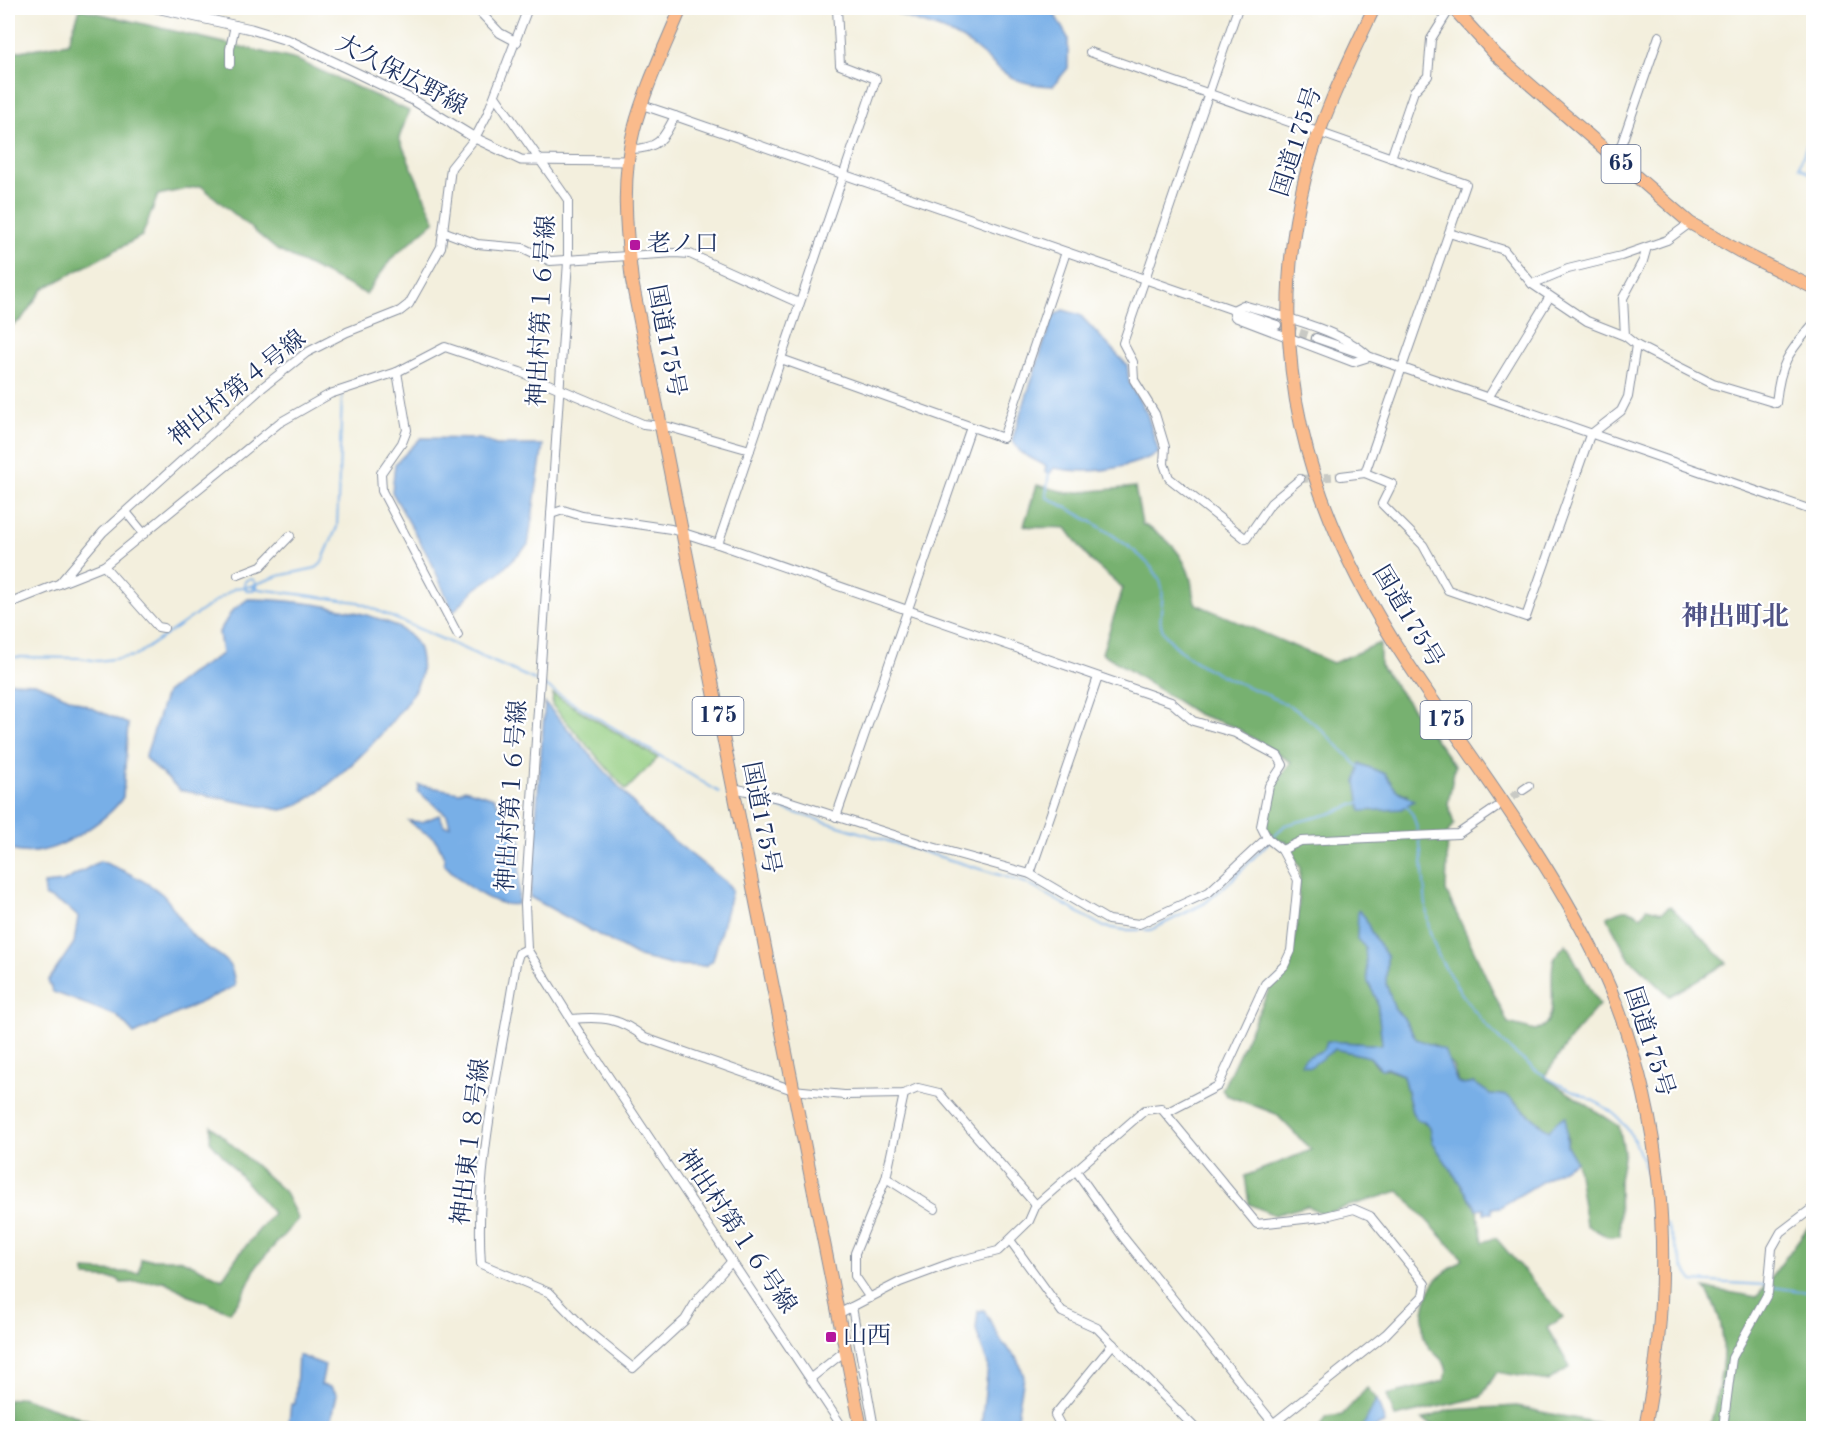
<svg xmlns="http://www.w3.org/2000/svg" width="1821" height="1436" font-family="'Old Standard TT','Noto Serif JP',serif">
  <style>
    .green { fill: #94ce82; stroke: #587e70; stroke-width: 1.5 }
    .forest { fill: #77b170; stroke: #497067; stroke-width: 1.5; fill-rule: evenodd }
    .water { fill: #78afe7; stroke: #4a6fa2; stroke-width: 1.5 }
    .lines { fill: none; stroke-linecap: round; stroke-linejoin: round }
    .stream { stroke: #78afe7; stroke-width: 2 }
    .minor-tunnel { stroke: #c8c9c4; stroke-width: 8; stroke-dasharray: 8 4; stroke-linecap: butt }
    .minor-casing { stroke: #878f9e; stroke-width: 10 }
    .tertiary-casing { stroke: #878f9e; stroke-width: 11 }
    .primary-casing { stroke: #878f9e; stroke-width: 14 }
    .trunk-casing { stroke: #878f9e; stroke-width: 14 }
    .minor { stroke: #fff; stroke-width: 8 }
    .tertiary { stroke: #fff; stroke-width: 9 }
    .primary { stroke: #fabb8c; stroke-width: 12 }
    .trunk { stroke: #fabb8c; stroke-width: 12 }
    .poi-dot { fill: #b5179e; stroke: #fff; stroke-width: 2 }
    .labels { text-anchor: middle; dominant-baseline: central; stroke-width: 4.5; stroke-linejoin: round; paint-order: stroke }
    .shield { fill: #fff; stroke: #5f6d8e; stroke-width: 1.5 }
    .shield-label { font-size: 22px; font-weight: bold; fill: #1b2f5e }
    .street-label { font-size: 24px; fill: #1b2f5e; stroke: #fff }
    .poi-label { font-size: 24px; fill: #1b2f5e; stroke: #fff; text-anchor: start }
    .quarter-label { font-size: 27px; font-weight: bold; fill: #505386; stroke: #fff }
  </style>
  <rect width="100%" height="100%" fill="#fff"/>
  <filter id="ink" filterUnits="userSpaceOnUse"><feTurbulence type="fractalNoise" baseFrequency=".0167" numOctaves="2"/><feDisplacementMap in="SourceGraphic" scale="12" xChannelSelector="R" yChannelSelector="G"/><feConvolveMatrix kernelMatrix="1 2 1 2 8 2 1 2 1" color-interpolation-filters="sRGB"/></filter>
  <filter id="wash" filterUnits="userSpaceOnUse"><feTurbulence type="fractalNoise" baseFrequency=".008" numOctaves="4" result="noise"/><feDisplacementMap in="SourceGraphic" scale="24" xChannelSelector="R" yChannelSelector="G"/><feGaussianBlur stdDeviation="1.35" result="paint"/><feColorMatrix in="noise" values="0 0 0 0 0 0 0 0 0 0 0 0 0 0 0 0 0 1.4 0 .05"/><feComposite in="paint" operator="in"/></filter>
  <g filter="url(#wash)">
    <rect width="100%" height="100%" fill="#f3efdd"/>
    <polygon class="green" points="553,694 658,758 626,790 552,705"/>
    <g class="forest">
      <polygon points="80,9 297,60 409,111 399,138 435,221 392,258 366,294 277,250 201,186 158,195 142,236 43,289 21,320 8,328 8,53 68,43"/>
      <path d="M1037 485 1069 493 1135 487 1142 524C1167 536 1184 553 1191 580 1193 589 1192 596 1196 604L1333 663 1380 643V665L1455 766 1448 804 1454 824 1448 832 1446 891 1508 1023 1535 1030C1563 1024 1547 979 1554 959 1556 954 1562 948 1566 944L1599 1005 1573 1035 1544 1077 1619 1126 1624 1151 1619 1180 1620 1236 1608 1237 1586 1225 1576 1161 1567 1146 1568 1137 1557 1121 1549 1131 1507 1096 1490 1094 1474 1083 1464 1085 1458 1082 1453 1066 1435 1045 1421 1043 1416 1039 1403 1017 1395 1010 1386 984 1387 956 1371 933 1365 917 1368 982 1377 1000 1382 1042 1381 1045 1344 1042 1305 1058 1324 1056 1335 1049 1370 1057 1376 1066 1403 1075 1412 1112 1431 1128 1433 1143 1477 1209 1483 1242 1496 1238 1563 1317 1547 1328 1570 1367 1548 1381 1497 1372 1481 1397 1395 1417 1387 1395 1444 1381C1454 1360 1433 1358 1426 1342 1419 1328 1425 1296 1434 1283 1440 1273 1455 1267 1463 1259L1399 1191 1323 1214 1307 1206 1274 1215 1249 1204 1245 1176 1311 1150 1276 1114 1226 1095 1222 1090 1270 988 1290 967 1298 918 1300 868 1286 841 1275 840 1266 827 1276 783 1291 762 1235 727 1197 714 1102 653 1123 588 1090 560 1066 528C1052 526 1037 530 1024 525ZM1361 764 1385 774 1396 790 1408 795 1356 782Z"/>
      <path d="M1670 906 1727 963 1670 996 1629 958 1607 917C1622 909 1626 906 1641 916L1647 908 1662 912Z"/>
      <polygon points="211,1126 284,1191 298,1219 257,1265 243,1295 230,1312 192,1297 164,1281 121,1283 118,1279 85,1277 85,1270 139,1273 141,1259 180,1259 222,1279 236,1258 273,1213 210,1141"/>
      <path d="M1813 1220V1428H1710C1720 1377 1736 1335 1705 1288L1757 1297Z"/>
      <polygon points="1367,1388 1377,1399 1362,1428 1319,1428 1327,1417 1342,1415"/>
      <polygon points="21,1397 111,1428 8,1428 8,1400"/>
      <path d="M1517 1406C1551 1416 1585 1418 1618 1428H1490C1468 1421 1444 1434 1422 1420L1449 1410Z"/>
    </g>
    <g class="water">
      <path d="M888 8H1051L1068 38V68L1053 86C994 85 997 55 952 34 930 23 910 23 888 8Z"/>
      <path d="M1063 310 1080 315 1127 365 1129 382 1147 414 1159 453C1126 469 1090 475 1054 468L1050 473 1045 471 1046 466 1021 453 1012 440 1053 316Z"/>
      <polygon points="421,438 480,439 496,445 543,445 528,545 499,573 475,589 453,612 432,563 392,492 395,464"/>
      <path d="M248 599C285 599 395 609 416 643 421 650 423 670 420 678 408 714 318 807 281 810L180 790 145 758 166 693 190 674 222 654 219 632 232 611Z"/>
      <path d="M8 682 35 683 128 724 123 797C111 817 68 845 45 850 32 854 20 853 8 849Z"/>
      <polygon points="545,703 648,820 728,884 732,890 713,960 706,966 671,965 639,957 530,897"/>
      <polygon points="1360,764 1385,774 1396,790 1414,801 1401,809 1361,811 1356,782"/>
      <path d="M419 785 459 792 465 789 494 798 521 840 518 904C492 909 460 881 443 863L445 860C433 826 429 841 409 821L422 822 439 815 445 826H450L447 815 418 792Z"/>
      <path d="M100 861C121 869 145 880 162 894 175 906 182 926 196 939 216 957 233 954 235 986L134 1034 117 1016 53 992 48 981 74 943 78 917 67 907 45 896 44 884 63 882Z"/>
      <polygon points="1358,910 1365,917 1371,933 1387,956 1386,984 1395,1010 1403,1017 1416,1039 1444,1050 1457,1082 1464,1085 1474,1083 1490,1094 1507,1096 1546,1129 1549,1131 1557,1121 1566,1116 1567,1146 1576,1161 1500,1207 1492,1208 1492,1213 1484,1213 1484,1208 1477,1209 1433,1143 1430,1128 1424,1121 1417,1120 1412,1112 1403,1075 1387,1068 1381,1069 1370,1057 1335,1049 1310,1067 1301,1064 1305,1058 1324,1050 1327,1041 1381,1045 1382,1043 1377,1000 1368,982 1365,947 1357,939"/>
      <polygon points="984,1310 1002,1342 1019,1361 1024,1377 1015,1428 981,1428 988,1365 976,1330 978,1311"/>
      <polygon points="298,1355 325,1365 321,1385 331,1387 337,1394 330,1428 288,1428 291,1404 295,1404"/>
      <polygon points="1377,1399 1385,1423 1374,1428 1362,1428"/>
    </g>
    <g class="lines">
      <g class="stream">
        <polyline points="1814,124 1799,167 1811,174 1814,179"/>
        <path d="M1049 472 1046 497C1074 511 1158 555 1162 588 1165 605 1154 622 1167 637 1201 677 1255 684 1298 711 1319 724 1343 752 1362 770"/>
        <circle cx="250" cy="585" r="6"/>
        <polyline points="251,586 278,576 316,568 321,564 337,527 342,397"/>
        <polyline points="8,657 80,658 98,661 135,656 235,588 251,586 259,589 358,602 537,681"/>
        <polyline points="542,684 719,792"/>
        <polyline points="740,796 1026,883 1104,927 1125,930 1151,930 1205,903 1235,877 1285,825 1329,814 1361,802"/>
        <path d="M1405 805C1426 818 1422 907 1430 932 1434 948 1442 964 1451 977 1475 1017 1509 1053 1548 1078 1571 1092 1604 1101 1622 1122 1638 1140 1645 1170 1653 1192"/>
        <polyline points="1667,1225 1683,1267 1693,1281 1766,1285"/>
        <polyline points="1772,1287 1814,1293"/>
      </g>
    </g>
  </g>
  <g filter="url(#ink)">
    <g class="lines">
      <g class="minor-tunnel">
        <polyline points="1277,325 1316,338"/>
        <polyline points="1300,479 1341,476"/>
        <polyline points="1502,804 1523,790"/>
      </g>
      <g class="minor-casing">
        <g id="minor">
          <polyline points="476,8 500,33 517,42"/>
          <polyline points="1238,8 1123,343 1133,362 1134,380 1155,414 1165,447 1164,464 1169,478 1246,539 1271,503 1300,479"/>
          <polyline points="1090,52 1466,184 1365,473 1341,476"/>
          <polyline points="230,64 230,49 235,25"/>
          <polyline points="495,96 568,200 568,261 525,904 527,949 584,1040 843,1428"/>
          <polyline points="642,105 675,116"/>
          <path d="M630 149C658 149 663 140 675 116L1277 325"/>
          <polyline points="1391,158 1414,91 1428,76 1431,39 1446,15 1447,8"/>
          <polyline points="1616,160 1659,36"/>
          <polyline points="445,232 477,244 523,248 550,261 675,253 690,254 799,303"/>
          <polyline points="1449,233 1504,250 1532,284 1568,269 1621,256 1667,240 1690,223"/>
          <path d="M1647 247 1643 261 1623 298 1625 336 1636 345 1713 384 1776 403C1780 363 1788 353 1814 323"/>
          <polyline points="1532,284 1587,321 1625,336"/>
          <path d="M1243 305C1278 315 1345 331 1369 357L1353 362 1235 317 1233 310Z"/>
          <polyline points="1316,338 1814,511"/>
          <polyline points="781,359 1003,438 1066,252"/>
          <polyline points="397,372 407,430 402,443 381,473 382,491 458,635"/>
          <polyline points="1488,398 1549,298"/>
          <polyline points="1365,473 1392,484 1382,504 1423,545 1448,590 1526,617 1590,435 1621,411 1628,397 1636,345"/>
          <polyline points="126,512 144,534"/>
          <polyline points="551,514 563,510 582,516 671,529 718,544 1171,702 1193,721 1235,733 1278,756 1283,765 1269,786 1261,826 1267,838 1282,850 1298,880 1291,951 1284,966 1265,984 1218,1086 1166,1113"/>
          <polyline points="718,544 876,79 840,65 837,8"/>
          <polyline points="104,566 158,627 164,628"/>
          <polyline points="238,575 261,566 290,536"/>
          <polyline points="59,584 103,532 263,387 306,353 347,332 400,311 409,304 441,247 451,168 475,138 487,115 528,8"/>
          <polyline points="8,604 104,566 279,423 330,394 397,372 445,347 520,372 643,424 669,427 750,450"/>
          <polyline points="733,788 779,798 925,845 1030,874 1108,920 1139,924 1209,892 1267,838"/>
          <polyline points="1523,790 1529,786"/>
          <polyline points="836,817 971,427"/>
          <polyline points="1282,850 1301,841 1458,834 1496,808"/>
          <polyline points="1030,874 1098,677"/>
          <path d="M527 949 519 953 516 963C501 1062 474 1163 481 1264L550 1293 584 1328 633 1368 685 1320 697 1300 732 1261"/>
          <path d="M572 1019C603 1016 620 1018 645 1038L793 1090 844 1095 904 1094 918 1088 939 1093 1036 1205"/>
          <polyline points="1077,1172 1123,1237 1277,1428"/>
          <polyline points="886,1178 935,1209"/>
          <polyline points="1010,1240 1062,1312 1097,1328 1195,1428"/>
          <polyline points="870,1298 855,1276 855,1253 886,1178 904,1094"/>
          <polyline points="852,1307 874,1428"/>
          <polyline points="838,1314 900,1282 954,1262 998,1251 1029,1221 1036,1205 1145,1110 1161,1108 1257,1224 1322,1217 1354,1209 1370,1216 1425,1284 1423,1296 1386,1334 1274,1423 1263,1428"/>
          <polyline points="811,1378 845,1351"/>
          <polyline points="1062,1428 1055,1415 1113,1344"/>
          <polyline points="1723,1428 1732,1358 1768,1293 1772,1248 1781,1232 1814,1207"/>
        </g>
      </g>
      <g class="tertiary-casing">
        <polyline id="tertiary" points="156,8 251,29 290,41 413,100 475,138 521,160 629,161"/>
      </g>
      <g class="primary-casing">
        <polyline id="primary" points="1453,8 1496,55 1690,223 1739,251 1814,288"/>
      </g>
      <g class="trunk-casing">
        <g id="trunk">
          <path d="M681 8C665 47 645 87 634 129 621 178 626 231 632 281L861 1428"/>
          <path d="M1374 8C1348 63 1320 119 1305 178 1261 354 1307 511 1405 659 1468 755 1541 847 1592 949 1667 1100 1677 1266 1645 1428"/>
        </g>
      </g>
      <use href="#minor" class="minor"/>
      <use href="#tertiary" class="tertiary"/>
      <use href="#primary" class="primary"/>
      <use href="#trunk" class="trunk"/>
    </g>
  </g>
  <g class="poi-dot">
    <rect x="629" y="239" width="12" height="12" rx="3"/>
    <rect x="825" y="1331" width="12" height="12" rx="3"/>
  </g>
  <g class="labels">
    <g class="shield">
      <rect x="1601.5" y="145" width="39" height="38" rx="4.5"/>
      <rect x="692.5" y="697" width="51" height="38" rx="4.5"/>
      <rect x="1420.5" y="701" width="51" height="38" rx="4.5"/>
    </g>
    <g class="shield-label">
      <text x="1621" y="164">65</text>
      <text x="718" y="716">175</text>
      <text x="1446" y="720">175</text>
    </g>
    <g class="street-label">
      <text transform="translate(401 76) rotate(28)">大久保広野線</text>
      <text transform="translate(1298 142) rotate(-72)">国道175号</text>
      <text transform="translate(543 311) rotate(-87)">神出村第１６号線</text>
      <text transform="translate(665 341) rotate(79)">国道175号</text>
      <text transform="translate(238 389) rotate(-39)">神出村第４号線</text>
      <text transform="translate(1407 617) rotate(59)">国道175号</text>
      <text transform="translate(513 796) rotate(-86)">神出村第１６号線</text>
      <text transform="translate(760 818) rotate(79)">国道175号</text>
      <text transform="translate(1648 1042) rotate(72)">国道175号</text>
      <text transform="translate(472 1142) rotate(-83)">神出東１８号線</text>
      <text transform="translate(736 1232) rotate(56)">神出村第１６号線</text>
    </g>
    <g class="poi-label">
      <text x="647" y="245">老ノ口</text>
      <text x="843" y="1337">山西</text>
    </g>
    <g class="quarter-label">
      <text x="1735" y="617">神出町北</text>
    </g>
  </g>
  <rect width="1821" height="1436" fill="none" stroke="#fff" stroke-width="30"/>
</svg>
